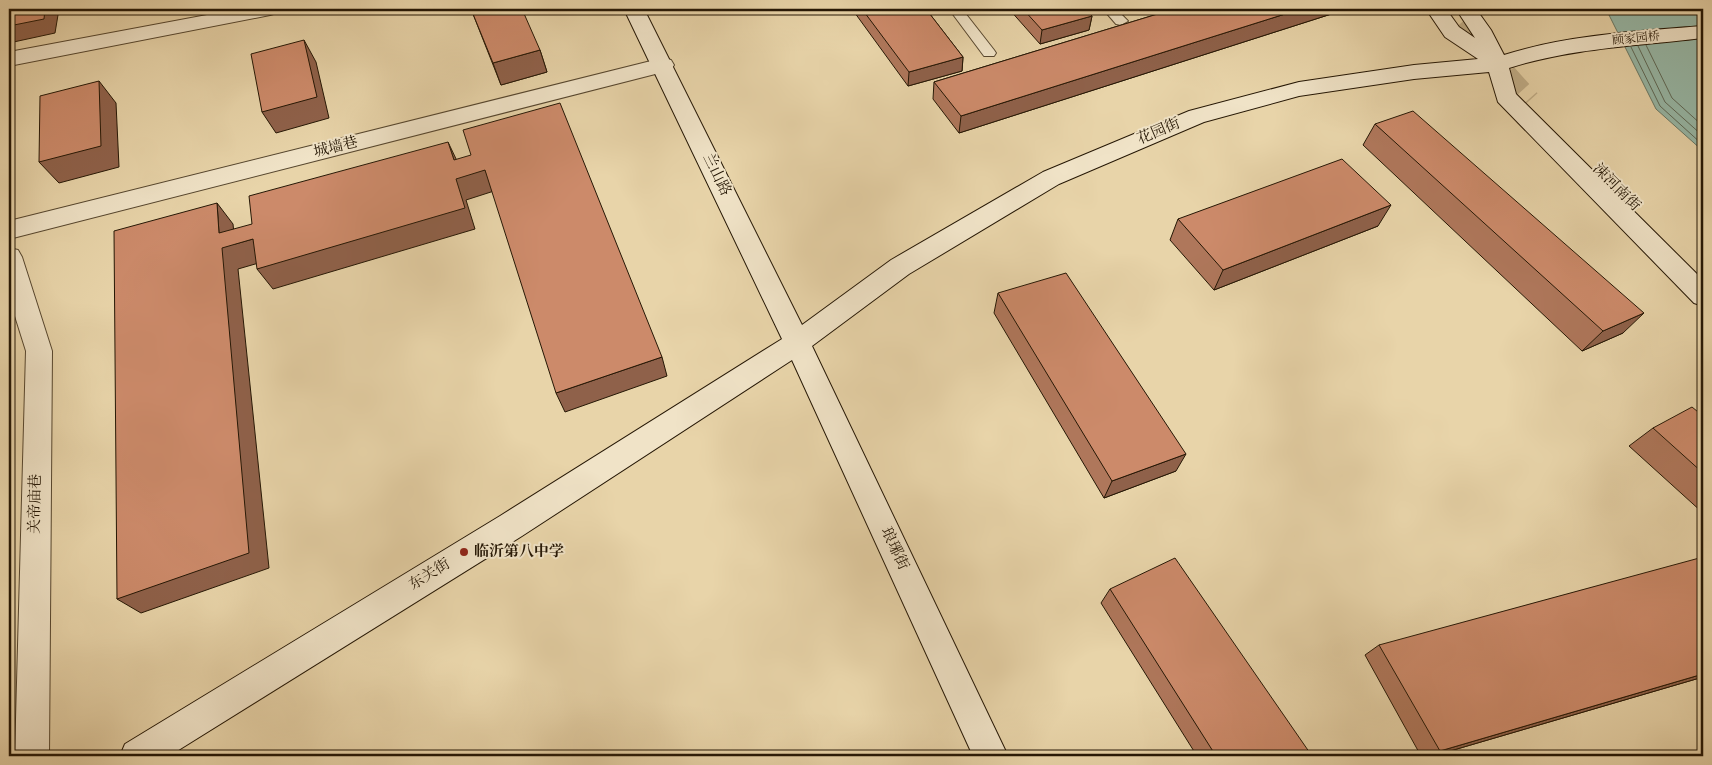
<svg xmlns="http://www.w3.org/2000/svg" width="1712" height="765" font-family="'Old Standard TT','Noto Serif SC',serif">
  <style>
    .water { fill: #97b8a7; stroke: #697866 }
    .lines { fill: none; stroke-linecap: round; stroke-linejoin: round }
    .shore { stroke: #5e6856; stroke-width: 1 }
    .secondary-tunnel { stroke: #c1ae88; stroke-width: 23; stroke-dasharray: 23 11; stroke-linecap: butt }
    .lane-casing { stroke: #56462e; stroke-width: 2 }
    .street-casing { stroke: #56462e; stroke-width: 2 }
    .secondary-casing { stroke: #251705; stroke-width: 2 }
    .lane { fill: #f0e3c7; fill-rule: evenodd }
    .street { fill: #f0e3c7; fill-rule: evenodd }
    .secondary { fill: #f0e3c7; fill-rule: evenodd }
    .wall { fill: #af775b; stroke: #251705 }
    .shaded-wall { fill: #8f614a; stroke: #251705 }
    .building { fill: #cc8a6a; stroke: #251705 }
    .poi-dot { fill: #8f2418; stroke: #f0e3c7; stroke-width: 2 }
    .labels { text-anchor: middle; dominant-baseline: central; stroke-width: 4; stroke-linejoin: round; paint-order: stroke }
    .far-street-label { font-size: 12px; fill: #251705; stroke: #f0e3c7 }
    .street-label { font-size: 15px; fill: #251705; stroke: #f0e3c7 }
    .poi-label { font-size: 15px; font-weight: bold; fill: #251705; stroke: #f0e3c7; text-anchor: start }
  </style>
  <rect width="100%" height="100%" fill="#e8d4a9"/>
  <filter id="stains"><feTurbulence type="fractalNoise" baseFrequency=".004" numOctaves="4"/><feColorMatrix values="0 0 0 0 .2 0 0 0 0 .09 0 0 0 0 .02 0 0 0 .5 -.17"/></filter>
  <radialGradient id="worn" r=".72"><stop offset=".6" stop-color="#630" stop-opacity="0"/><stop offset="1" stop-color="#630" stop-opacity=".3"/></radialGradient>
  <polygon class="water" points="1606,9 1703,9 1703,151 1656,109"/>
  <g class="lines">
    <g class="shore">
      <polyline points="1646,45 1672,98 1703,126"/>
      <polyline points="1638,46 1665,102 1703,136"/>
      <polyline points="1631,47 1660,106 1703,145"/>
    </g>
    <polyline class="secondary-tunnel" points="1460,24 1529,101"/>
    <g class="lane-casing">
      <g id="lane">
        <polygon points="949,9 962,9 994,50 996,53 994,56 984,56"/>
        <polygon points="1103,9 1116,9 1128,21 1121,25 1116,24"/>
      </g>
    </g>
    <g class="street-casing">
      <g id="street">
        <polygon points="239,9 280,9 277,13 270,15 9,66 9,52"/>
        <polygon points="663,58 671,60 674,65 671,70 9,239 9,221"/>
        <polygon points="9,248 18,250 22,257 52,351 49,756 15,756 26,351 9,297"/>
      </g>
    </g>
    <g class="secondary-casing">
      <path id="secondary" d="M624 9H644L802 325 891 260 1043 172 1189 111 1299 82 1414 65 1478 59 1445 37 1426 9H1446L1459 27 1475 38 1456 9H1476L1491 30 1504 55C1566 35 1639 31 1703 26V38C1639 46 1571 48 1509 68L1516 94 1703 280V306L1694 303 1498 102 1489 72 1414 79 1299 96 1204 122 1059 184 909 274 812 346 1008 756H973L792 360 522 536 169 756H120L125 744 500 516 782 339Z"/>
    </g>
    <use href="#lane" class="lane"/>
    <use href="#street" class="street"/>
    <use href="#secondary" class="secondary"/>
  </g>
  <g class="wall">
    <polygon points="471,9 540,50 547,72 501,85"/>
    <polygon points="852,9 926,9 963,57 962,71 908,86"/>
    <polygon points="1009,9 1086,9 1092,16 1089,30 1040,44"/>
    <polygon points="1174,9 1347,9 959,133 933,99 934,82"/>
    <polygon points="1375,124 1623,333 1582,351 1363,145"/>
    <polygon points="1178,219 1378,226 1214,290 1170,240"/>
    <polygon points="998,293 1176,471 1104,498 994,313"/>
    <polygon points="1703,416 1703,513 1629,446 1653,428"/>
    <polygon points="1110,589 1312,756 1197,756 1101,603"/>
    <polygon points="1379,645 1703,677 1433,756 1421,756 1365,655"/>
  </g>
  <g class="shaded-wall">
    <polygon points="45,9 59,9 55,33 9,43 9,26"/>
    <polygon points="1301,9 1347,9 959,133 961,116"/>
    <polygon points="1092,16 1089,30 1040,44 1042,30"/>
    <polygon points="304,40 316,62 329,118 276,133 262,112"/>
    <polygon points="540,50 547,72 501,85 493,63"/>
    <polygon points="963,57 962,71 908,86 909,72"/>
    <polygon points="99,81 116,103 119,167 59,183 39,162"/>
    <polygon points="448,142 458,163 485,170 494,191 466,200 475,229 273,289 257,269 456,179 454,160"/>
    <polygon points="217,203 233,224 235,244 253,239 269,260 238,269 269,568 141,613 117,599 219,233"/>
    <polygon points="1391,205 1378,226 1214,290 1223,270"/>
    <polygon points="1644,313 1623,333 1582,351 1603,331"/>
    <polygon points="662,357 667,376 565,412 556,393"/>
    <polygon points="1186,454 1176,471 1104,498 1112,481"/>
    <polygon points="1703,674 1703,677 1433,756 1429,756 1440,751"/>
  </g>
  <g class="building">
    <polygon points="9,9 45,9 44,19 9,26"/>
    <polygon points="471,9 522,9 540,50 493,63"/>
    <polygon points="862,9 926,9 963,57 909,72"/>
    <polygon points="1023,9 1086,9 1092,16 1042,30"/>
    <polygon points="1174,9 1301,9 961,116 934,82"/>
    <polygon points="304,40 317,97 262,112 251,54"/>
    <polygon points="99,81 101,146 39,162 40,96"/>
    <polygon points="560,103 662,357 556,393 485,170 456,179 465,208 257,269 253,239 222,248 249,553 117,599 114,231 217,203 219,233 252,224 249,196 448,142 454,160 471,155 463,130"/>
    <polygon points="1413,111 1644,313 1603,331 1375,124"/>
    <polygon points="1342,159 1391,205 1223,270 1178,219"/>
    <polygon points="1066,273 1186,454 1112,481 998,293"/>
    <polygon points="1692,407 1703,416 1703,473 1653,428"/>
    <polygon points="1703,557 1703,674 1440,751 1379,645"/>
    <polygon points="1175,558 1312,756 1216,756 1110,589"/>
  </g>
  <circle class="poi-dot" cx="464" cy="552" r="5"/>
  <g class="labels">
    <g class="far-street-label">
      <text transform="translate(1636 39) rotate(-6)">顾家园桥</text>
    </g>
    <g class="street-label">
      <text transform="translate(1159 132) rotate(-23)">花园街</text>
      <text transform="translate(336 148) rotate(-14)">城墙巷</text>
      <text transform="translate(716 175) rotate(64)">兰山路</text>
      <text transform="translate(1616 188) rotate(45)">涑河南街</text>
      <text transform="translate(36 504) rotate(-89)">关帝庙巷</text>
      <text transform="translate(894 549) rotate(65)">琅琊街</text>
      <text transform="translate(430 575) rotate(-32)">东关街</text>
    </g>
    <g class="poi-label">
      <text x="474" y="552">临沂第八中学</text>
    </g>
  </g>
  <rect width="1712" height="765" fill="none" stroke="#e8d4a9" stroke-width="30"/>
  <rect x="10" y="10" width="1692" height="745" fill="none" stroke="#251705" stroke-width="2.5"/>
  <rect x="15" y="15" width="1682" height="735" fill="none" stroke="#251705"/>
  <rect width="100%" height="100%" filter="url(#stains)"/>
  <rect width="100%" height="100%" fill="url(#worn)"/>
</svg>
